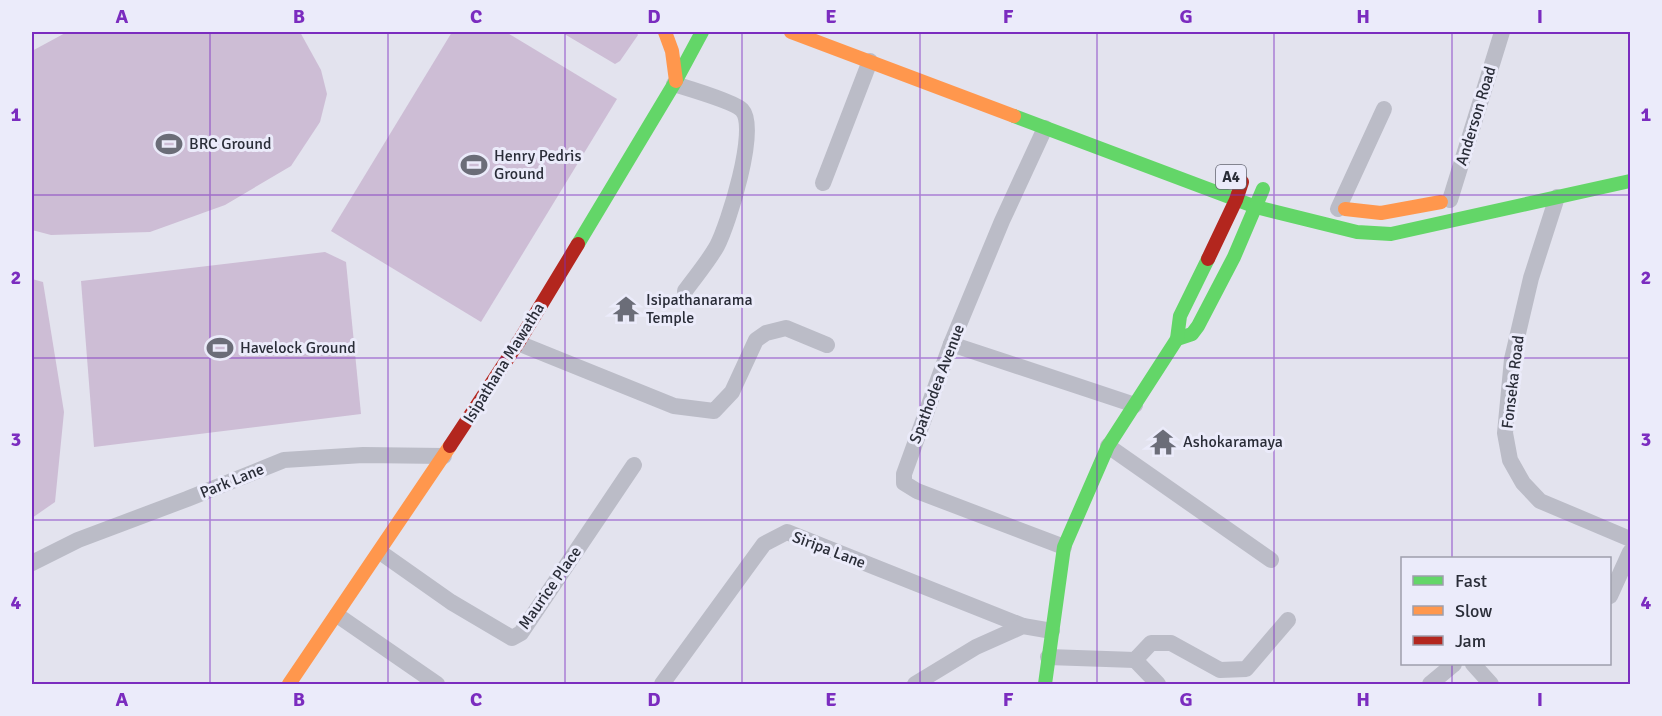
<svg xmlns="http://www.w3.org/2000/svg" width="1662" height="716" font-family="Signika,sans-serif">
  <style>
    .green { fill: #cdbdd5 }
    .lines { fill: none; stroke-linecap: round; stroke-linejoin: round }
    .street { stroke: #bbbcc7; stroke-width: 16 }
    .fast { stroke: #63d668; stroke-width: 14 }
    .slow { stroke: #ff974d; stroke-width: 14 }
    .jam { stroke: #b3261e; stroke-width: 14 }
    .grid { fill: none; stroke: #7b2cbf; stroke-width: 1.5; stroke-opacity: 0.55 }
    .labels { text-anchor: middle; dominant-baseline: central; stroke-width: 6; stroke-linejoin: round; paint-order: stroke }
    .shield { fill: #ebebfa; stroke: #646672; stroke-width: 1.5 }
    .shield-label { font-size: 15px; font-weight: bold; fill: #2a2d38 }
    .street-label { font-size: 16px; fill: #2a2d38; stroke: #ebebfa }
    .poi-label { font-size: 16px; fill: #2a2d38; stroke: #ebebfa; text-anchor: start }
    .neatline { fill: none; stroke: #7b2cbf; stroke-width: 2 }
    .grid-label { font-size: 20px; text-anchor: middle; font-weight: bold; fill: #7b2cbf }
  </style>
  <rect width="100%" height="100%" fill="#e3e3ee"/>
  <g class="green">
    <polygon points="67,32 300,32 321,70 327,94 320,122 291,166 225,205 150,232 51,235 32,230 32,51"/>
    <polygon points="452,32 506,32 617,99 481,322 331,231"/>
    <polygon points="561,32 636,32 638,35 620,61 615,64"/>
    <polygon points="325,252 346,262 361,414 94,447 81,281"/>
    <polygon points="32,279 43,282 64,412 55,502 32,518"/>
  </g>
  <g class="lines">
    <g class="street">
      <path d="M674 84C687 88 735 102 742 110 759 128 728 225 717 246 708 262 695 277 685 291"/>
      <polyline points="1045,128 1002,221 951,344 904,474 904,483 917,491 1064,547"/>
      <polyline points="823,183 870,61"/>
      <polyline points="1557,197 1531,278 1512,359 1505,433 1510,460 1523,483 1540,501 1630,539"/>
      <polyline points="1450,200 1502,32"/>
      <polyline points="1338,209 1384,109"/>
      <polyline points="518,343 674,406 714,411 732,392 756,340 766,333 786,328 827,345"/>
      <polyline points="951,344 1135,405"/>
      <polyline points="1108,446 1271,560"/>
      <polyline points="380,552 451,602 512,638 521,633 634,465"/>
      <polyline points="32,563 78,540 187,499 284,460 363,455 444,456"/>
      <polyline points="1610,596 1630,552"/>
      <polyline points="337,615 437,684"/>
      <polyline points="1048,657 1135,660 1151,643 1171,643 1220,670 1246,669 1288,620"/>
      <polyline points="1135,660 1158,684"/>
      <polyline points="1473,664 1491,684"/>
      <polyline points="662,684 764,544 787,532 1023,626"/>
      <polyline points="915,684 976,647 1023,626 1052,631"/>
      <polyline points="1430,684 1454,664"/>
    </g>
    <g class="fast">
      <polyline points="1014,116 1256,207 1357,232 1391,234 1630,181"/>
      <polyline points="578,244 674,84 702,32"/>
      <polyline points="1177,339 1192,334 1198,326 1234,257 1263,189"/>
      <polyline points="1045,684 1064,547 1108,446 1177,339 1180,316 1208,259"/>
    </g>
    <g class="slow">
      <polyline points="665,32 672,51 676,81"/>
      <polyline points="791,32 1014,116"/>
      <polyline points="1345,209 1381,213 1441,202"/>
      <polyline points="289,684 450,446"/>
    </g>
    <g class="jam">
      <polyline points="1208,259 1236,200 1242,182"/>
      <polyline points="450,446 518,343 578,244"/>
    </g>
  </g>
  <path class="grid" d="M210 32V684M388 32V684M565 32V684M742 32V684M920 32V684M1097 32V684M1274 32V684M1452 32V558M32 195H1630M32 358H1630M32 520H1630M1452 664V684"/>
  <defs>
    <g id="stadium-bare" transform="scale(2.07)"><path d="M0-5a6.5 5 0 1 0 0 10a6.5 5 0 1 0 0-10ZM-3.5-1.8h7v3.6h-7Z" fill="#6b6d78" stroke="#ebebfa" stroke-width="2.5" paint-order="stroke"/></g>
    <g id="temple-bare" transform="scale(2.07)"><path d="M0-6L5-2H3V0L6.5 2.5H4V6H1.5V3h-3V6H-4V2.5H-6.5L-3 0V-2H-5Z" fill="#6b6d78" stroke="#ebebfa" stroke-width="2.5" paint-order="stroke"/></g>
  </defs>
  <g fill-rule="evenodd">
    <use href="#stadium-bare" x="169" y="144"/>
    <use href="#stadium-bare" x="474" y="165"/>
    <use href="#temple-bare" x="626" y="309"/>
    <use href="#stadium-bare" x="220" y="348"/>
    <use href="#temple-bare" x="1163" y="442"/>
  </g>
  <g class="labels">
    <rect class="shield" x="1216" y="165" width="30" height="24" rx="4.5"/>
    <g class="shield-label">
      <text x="1231" y="177">A4</text>
    </g>
    <g class="street-label">
      <text transform="translate(1476 116) rotate(-73)">Anderson Road</text>
      <text transform="translate(504 363) rotate(-58)">Isipathana Mawatha</text>
      <text transform="translate(1513 382) rotate(-83)">Fonseka Road</text>
      <text transform="translate(937 384) rotate(-69)">Spathodea Avenue</text>
      <text transform="translate(232 481) rotate(-22)">Park Lane</text>
      <text transform="translate(829 550) rotate(21)">Siripa Lane</text>
      <text transform="translate(550 588) rotate(-55)">Maurice Place</text>
    </g>
    <g class="poi-label">
      <text x="189" y="144">BRC Ground</text>
      <text x="494" y="156">Henry Pedris<tspan x="494" dy="18">Ground</tspan></text>
      <text x="646" y="300">Isipathanarama<tspan x="646" dy="18">Temple</tspan></text>
      <text x="240" y="348">Havelock Ground</text>
      <text x="1183" y="442">Ashokaramaya</text>
    </g>
  </g>
  <rect width="1662" height="716" fill="none" stroke="#ebebfa" stroke-width="66"/>
  <rect x="1401" y="557" width="210" height="108" fill="#ebebfa" stroke="#9e9fac" stroke-width="1.5"/>
  <rect x="1413" y="576" width="30" height="9" fill="#63d668" stroke="#9e9fac" stroke-width="1.5"/>
  <text x="1455" y="587" font-size="18" fill="#2a2d38">Fast</text>
  <rect x="1413" y="606" width="30" height="9" fill="#ff974d" stroke="#9e9fac" stroke-width="1.5"/>
  <text x="1455" y="617" font-size="18" fill="#2a2d38">Slow</text>
  <rect x="1413" y="636" width="30" height="9" fill="#b3261e" stroke="#9e9fac" stroke-width="1.5"/>
  <text x="1455" y="647" font-size="18" fill="#2a2d38">Jam</text>
  <rect x="33" y="33" width="1596" height="650" class="neatline"/>
  <g class="grid-label">
    <text x="122" y="23">A</text>
    <text x="299" y="23">B</text>
    <text x="476" y="23">C</text>
    <text x="654" y="23">D</text>
    <text x="831" y="23">E</text>
    <text x="1008" y="23">F</text>
    <text x="1186" y="23">G</text>
    <text x="1363" y="23">H</text>
    <text x="1540" y="23">I</text>
    <text x="16" y="121">1</text>
    <text x="1646" y="121">1</text>
    <text x="16" y="284">2</text>
    <text x="1646" y="284">2</text>
    <text x="16" y="446">3</text>
    <text x="1646" y="446">3</text>
    <text x="16" y="609">4</text>
    <text x="1646" y="609">4</text>
    <text x="122" y="706">A</text>
    <text x="299" y="706">B</text>
    <text x="476" y="706">C</text>
    <text x="654" y="706">D</text>
    <text x="831" y="706">E</text>
    <text x="1008" y="706">F</text>
    <text x="1186" y="706">G</text>
    <text x="1363" y="706">H</text>
    <text x="1540" y="706">I</text>
  </g>
</svg>
